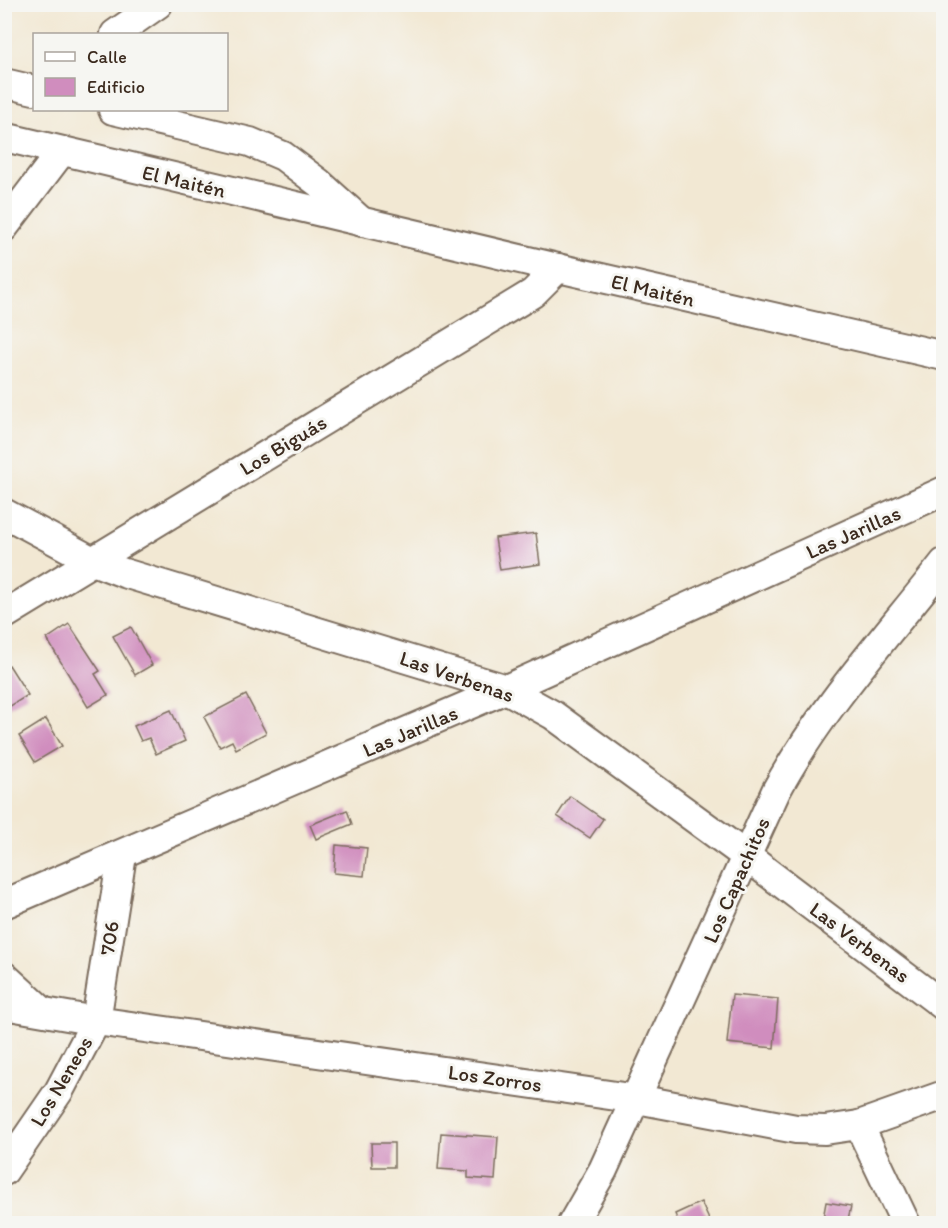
<svg xmlns="http://www.w3.org/2000/svg" width="948" height="1228" font-family="Itim,sans-serif">
  <style>
    .building { fill: #d08dbe }
    .lines { fill: none; stroke-linecap: round; stroke-linejoin: round }
    .minor-casing { stroke: #7b6c5d; stroke-width: 32 }
    .minor { stroke: #fff; stroke-width: 28 }
    .labels { text-anchor: middle; dominant-baseline: central; stroke-width: 6; stroke-linejoin: round; paint-order: stroke }
    .street-label { font-size: 21px; fill: #3b2a1e; stroke: #f6f6f2 }
  </style>
  <rect width="100%" height="100%" fill="#f6f6f2"/>
  <filter id="ink" filterUnits="userSpaceOnUse"><feTurbulence type="fractalNoise" baseFrequency=".0167" numOctaves="2"/><feDisplacementMap in="SourceGraphic" scale="12" xChannelSelector="R" yChannelSelector="G"/><feConvolveMatrix kernelMatrix="1 2 1 2 8 2 1 2 1" color-interpolation-filters="sRGB"/></filter>
  <filter id="wash" filterUnits="userSpaceOnUse"><feTurbulence type="fractalNoise" baseFrequency=".008" numOctaves="4" result="noise"/><feDisplacementMap in="SourceGraphic" scale="24" xChannelSelector="R" yChannelSelector="G"/><feGaussianBlur stdDeviation="1.35" result="paint"/><feColorMatrix in="noise" values="0 0 0 0 0 0 0 0 0 0 0 0 0 0 0 0 0 1.4 0 .05"/><feComposite in="paint" operator="in"/></filter>
  <g filter="url(#wash)">
    <rect width="100%" height="100%" fill="#f2e8d3"/>
    <g id="blocks">
      <g class="building">
        <polygon points="536,533 540,564 500,570 495,538"/>
        <polygon points="69,624 100,671 95,674 108,695 88,707 47,639"/>
        <polygon points="131,627 152,665 135,675 113,636"/>
        <polygon points="9,665 28,695 4,710 4,668"/>
        <polygon points="246,695 266,733 236,749 232,741 220,747 204,717"/>
        <polygon points="171,710 185,741 156,754 149,738 141,741 134,726"/>
        <polygon points="46,719 62,746 35,762 19,736"/>
        <polygon points="570,796 603,819 590,838 557,816"/>
        <polygon points="347,810 352,824 316,839 310,825"/>
        <polygon points="336,845 367,848 364,876 334,873"/>
        <polygon points="732,995 778,999 774,1048 727,1043"/>
        <polygon points="441,1133 498,1137 495,1180 468,1178 468,1171 438,1169"/>
        <polygon points="371,1143 394,1143 394,1167 372,1167"/>
        <polygon points="701,1202 711,1224 679,1224 675,1214"/>
        <polygon points="826,1202 851,1206 847,1224 822,1224"/>
      </g>
    </g>
  </g>
  <g filter="url(#ink)">
    <use href="#blocks" fill-opacity="0" stroke="#7b6c5d" stroke-width="1.5"/>
    <g class="lines">
      <g class="minor-casing">
        <g id="minor">
          <polyline points="115,34 158,4"/>
          <polyline points="4,83 34,90"/>
          <polyline points="113,110 250,142 283,156 319,183 362,222"/>
          <polyline points="4,137 558,268 944,356"/>
          <polyline points="4,227 61,152"/>
          <polyline points="4,513 93,561 124,573 506,689 553,715 746,856 944,1006"/>
          <polyline points="4,615 533,293 558,268"/>
          <polyline points="4,904 506,689 944,491"/>
          <polyline points="4,976 41,1010"/>
          <polyline points="4,1005 96,1021 637,1099 796,1129 825,1130 859,1125 944,1095"/>
          <polyline points="859,1125 906,1224"/>
          <polyline points="4,1171 59,1091 96,1021 122,855"/>
          <path d="M572 1224 603 1170 776 791C821 708 886 637 944 563"/>
        </g>
      </g>
      <use href="#minor" class="minor"/>
    </g>
  </g>
  <g class="labels">
    <g class="street-label">
      <text transform="translate(184 181) rotate(13)">El Maitén</text>
      <text transform="translate(653 290) rotate(13)">El Maitén</text>
      <text transform="translate(283 445) rotate(-31)">Los Biguás</text>
      <text transform="translate(853 532) rotate(-24)">Las Jarillas</text>
      <text transform="translate(457 676) rotate(19)">Las Verbenas</text>
      <text transform="translate(410 731) rotate(-23)">Las Jarillas</text>
      <text transform="translate(736 880) rotate(-66)">Los Capachitos</text>
      <text transform="translate(109 938) rotate(-81)">706</text>
      <text transform="translate(860 942) rotate(37)">Las Verbenas</text>
      <text transform="translate(495 1078) rotate(8)">Los Zorros</text>
      <text transform="translate(61 1081) rotate(-59)">Los Neneos</text>
    </g>
  </g>
  <rect width="948" height="1228" fill="none" stroke="#f6f6f2" stroke-width="24"/>
  <rect x="33" y="33" width="195" height="78" fill="#f6f6f2" stroke="#aba49d" stroke-width="1.5"/>
  <rect x="45" y="52" width="30" height="9" fill="#ffffff" stroke="#aba49d" stroke-width="1.5"/>
  <text x="87" y="63" font-size="18" fill="#3b2a1e">Calle</text>
  <rect x="45" y="78" width="30" height="18" fill="#d08dbe" stroke="#aba49d" stroke-width="1.5"/>
  <text x="87" y="93" font-size="18" fill="#3b2a1e">Edificio</text>
</svg>
